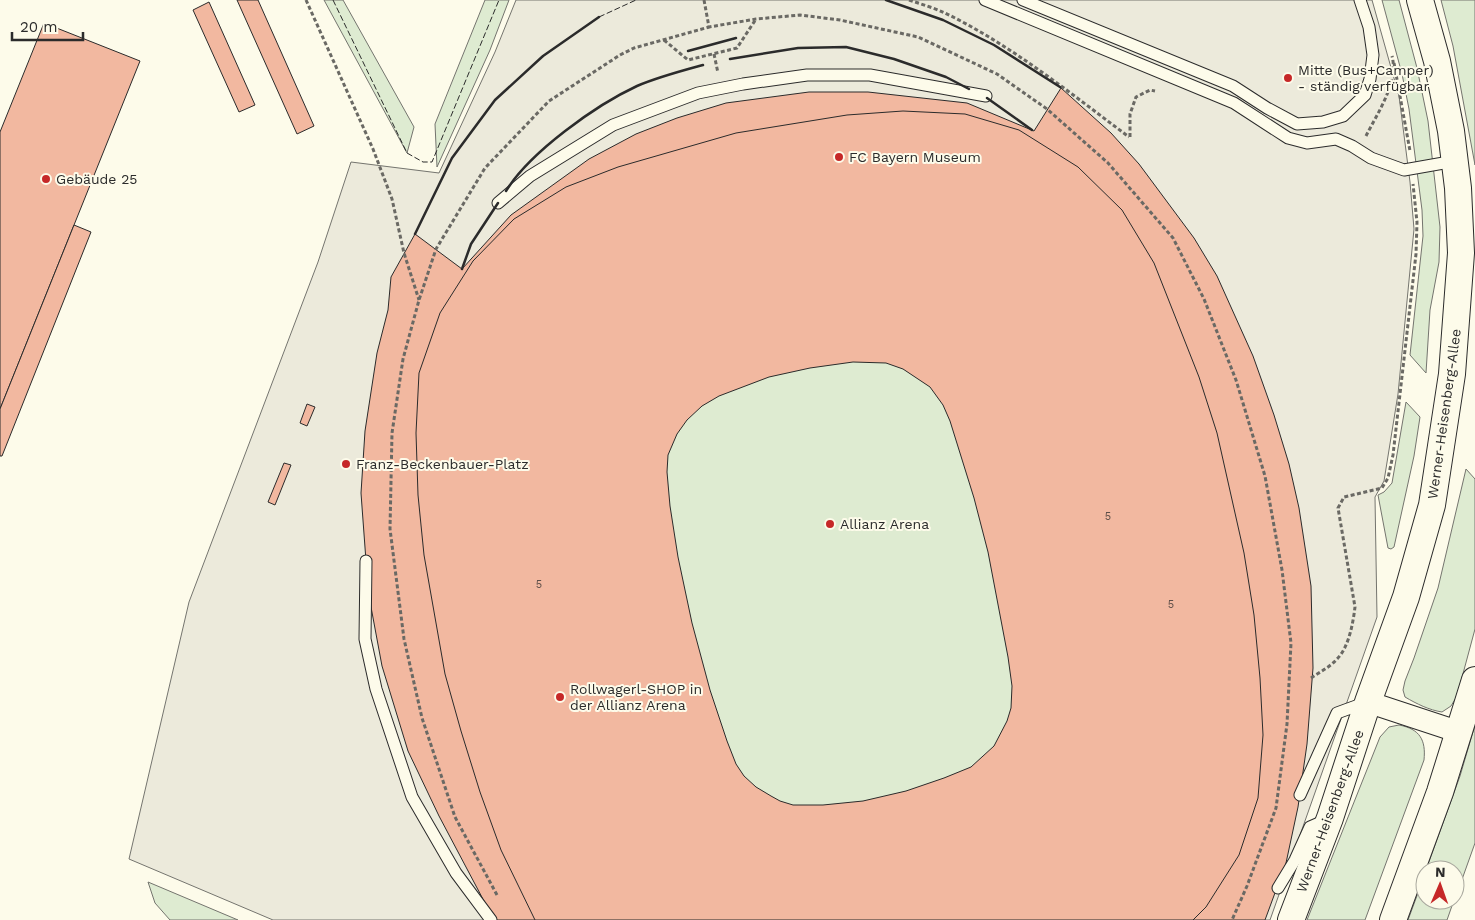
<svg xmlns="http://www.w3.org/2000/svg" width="1475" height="920" font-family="'Work Sans',sans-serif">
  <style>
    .green { fill: #deebd1; stroke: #74746e }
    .parking { fill: #eceadb; stroke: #74746e }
    .building { fill: #f2b8a0; stroke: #2b2b2b; fill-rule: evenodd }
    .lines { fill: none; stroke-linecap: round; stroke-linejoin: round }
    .service-casing { stroke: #2b2b2b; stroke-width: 13 }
    .minor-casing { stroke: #2b2b2b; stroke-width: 23 }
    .tertiary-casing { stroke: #2b2b2b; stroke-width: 28 }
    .path { stroke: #6a6964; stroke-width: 3; stroke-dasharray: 4 2.5; stroke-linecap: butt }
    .service { stroke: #fdfbea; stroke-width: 11 }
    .minor { stroke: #fdfbea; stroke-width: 21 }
    .tertiary { stroke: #fdfbea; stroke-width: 26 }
    .fence { stroke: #2b2b2b; stroke-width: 1; stroke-dasharray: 6 2.5; stroke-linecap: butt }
    .wall { stroke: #2b2b2b; stroke-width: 2.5 }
    .poi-dot { fill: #c62828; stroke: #fdfbea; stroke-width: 2 }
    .labels { text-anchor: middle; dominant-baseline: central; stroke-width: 4; stroke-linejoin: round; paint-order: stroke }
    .number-label { font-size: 11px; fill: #5d4e48 }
    .poi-label { font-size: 14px; fill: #2b2b2b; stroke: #fdfbea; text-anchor: start }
    .street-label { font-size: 14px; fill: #2b2b2b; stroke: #fdfbea }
  </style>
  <rect width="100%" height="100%" fill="#fdfbea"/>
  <g class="green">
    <polygon points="324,0 343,0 414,127 407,153"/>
    <polygon points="485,0 509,0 490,50 437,167 435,124"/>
    <polygon points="1382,0 1399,0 1417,68 1428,121 1440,227 1439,262 1430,310 1426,373 1410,355 1423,236 1422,210 1409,109 1402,74"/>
    <polygon points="1441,0 1475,0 1475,165 1453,46"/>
    <polygon points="847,115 1193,920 535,920 440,313"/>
    <polygon points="1406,402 1420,417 1414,456 1394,547 1391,549 1388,548 1378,495 1384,492 1392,483"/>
    <path d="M1466 469 1475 479V629L1457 696 1451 706 1442 712C1429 710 1417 704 1405 697L1403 690 1405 681 1414 658 1438 588Z"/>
    <path d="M1399 725C1420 729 1426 740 1424 760L1365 920H1307L1380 737 1389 727Z"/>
    <polygon points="1475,725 1475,843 1455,899 1455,870 1426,870 1460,776"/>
    <polygon points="1425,874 1425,900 1454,900 1447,920 1408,920"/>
    <polygon points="148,882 238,920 170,920 155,903"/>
  </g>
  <polygon class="parking" points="516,0 1372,0 1399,96 1410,182 1414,229 1398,394 1384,481 1375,497 1377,617 1270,920 1137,920 1220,612 690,183 577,920 273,920 129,859 189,602 318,262 351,162 439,173 495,52"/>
  <g class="building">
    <polygon points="237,0 258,0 314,126 297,134"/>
    <polygon points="209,2 255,105 239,112 193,10"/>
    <polygon points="44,23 140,61 0,409 0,132"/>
    <polygon points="1061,88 1111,133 1139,164 1194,238 1217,276 1253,356 1274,415 1289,464 1299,508 1311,586 1313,668 1307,744 1298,807 1286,863 1265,920 1137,920 1176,884 1208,834 1226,781 1229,723 1220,612 1211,555 1198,501 1184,446 1167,391 1149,341 1127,291 1100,240 1060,198 1005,164 955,149 898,146 846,151 744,169 690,183 634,201 587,220 537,249 501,285 471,334 453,388 449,444 453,502 460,558 469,614 494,720 511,773 530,826 555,880 577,920 494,920 439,816 408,751 382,666 371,607 366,561 361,493 365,431 377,353 388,310 391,277 415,234 462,269 511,215 589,159 636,134 677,118 726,103 809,92 868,92 967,103 1034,131"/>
    <path d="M903 111 965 114 1019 130 1078 167 1122 210 1154 263 1199 377 1217 433 1244 553 1254 615 1260 678 1263 735 1258 798 1239 855 1206 907 1193 920H535L501 850 480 792 461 731 445 674 424 555 418 495 416 433 419 373 440 313 473 261 514 219 566 187 618 167 736 133 847 115ZM853 362 886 363 903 369 930 387 943 405 950 421 974 498 988 552 1008 657 1012 686 1011 708 1007 721 994 746 971 767 944 778 906 791 863 801 823 805H793L780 801 771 796 756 787 744 776 736 764 727 741 710 690 692 623 678 557 670 506 667 472 668 455 677 434 687 420 702 406 719 396 769 377 810 368Z"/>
    <polygon points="74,225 91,232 2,456 0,456 0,409"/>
    <polygon points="307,404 315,407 307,426 300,423"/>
    <polygon points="284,463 291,465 275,505 268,502"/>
  </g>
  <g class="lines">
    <g class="service-casing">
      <g id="service">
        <polyline points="985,0 1234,103 1288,138 1307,143 1336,139 1352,146 1371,158 1404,170 1455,161"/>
        <polyline points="1023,0 1233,86 1267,108 1297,124 1323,122 1343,116 1365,95 1370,79 1373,55 1369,27 1360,0"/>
        <polyline points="498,203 530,176 613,125 698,93 743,84 807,75 870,75 986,96"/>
        <polyline points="366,561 365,639 376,689 412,797 456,873 491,920"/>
        <polyline points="1300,795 1337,713 1367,702"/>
        <polyline points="1278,888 1295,860 1310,827 1326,820"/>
      </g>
    </g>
    <g class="minor-casing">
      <polyline id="minor" points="1368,702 1459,732"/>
    </g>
    <g class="tertiary-casing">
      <g id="tertiary">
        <polyline points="1291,920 1330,818 1368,702 1406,597 1432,505 1452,374 1461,253 1458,188 1451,131 1437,61 1420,0"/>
        <polyline points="1393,920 1440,792 1475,680"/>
      </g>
    </g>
    <g class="path">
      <polyline points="306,0 373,149 392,199 404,253 419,300"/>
      <polyline points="704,0 709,27 756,19 800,15 840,20 918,37 997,74 1047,109 1108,163 1173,238 1204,299 1236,380 1265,476 1282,570 1291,643 1287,724 1276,808 1247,886 1232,920"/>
      <path d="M909 0C921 4 934 8 945 13 1011 45 1070 93 1129 137"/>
      <polyline points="664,40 688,60 737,48 756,19"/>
      <polyline points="714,54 718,73"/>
      <polyline points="1394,63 1410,151"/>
      <path d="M1366 136C1377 114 1399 82 1392 56"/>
      <polyline points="1130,137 1130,114 1136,97 1150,90 1155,91"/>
      <path d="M1311 678C1320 672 1330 667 1337 659 1349 647 1353 623 1355 607L1338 508 1344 497 1382 488 1388 478 1393 455 1416 254 1417 222 1413 184"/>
      <polyline points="497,895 455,817 422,718 404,639 390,529 392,433 403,359 419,300 436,249 485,168 549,101 620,55 634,48 709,27"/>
    </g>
    <use href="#service" class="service"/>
    <use href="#minor" class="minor"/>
    <use href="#tertiary" class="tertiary"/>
    <g class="fence">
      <polyline points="333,0 407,153 423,162 432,162 499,0"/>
      <polyline points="599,17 636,0"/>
    </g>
    <g class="wall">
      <polyline points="886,0 943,20 994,45 1060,87"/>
      <polyline points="688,51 736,38"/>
      <polyline points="730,59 798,48 846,47 894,59 946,77 969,89"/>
      <polyline points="987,98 1032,130"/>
      <path d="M506 191C530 152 596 105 637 86 658 77 681 71 703 65"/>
      <polyline points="415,234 452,158 495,100 543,56 599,17"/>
      <polyline points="462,269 471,244 498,203"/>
    </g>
  </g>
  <g class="poi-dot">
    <circle cx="1288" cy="78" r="5"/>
    <circle cx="839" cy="157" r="5"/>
    <circle cx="46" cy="179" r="5"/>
    <circle cx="346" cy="464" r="5"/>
    <circle cx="830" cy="524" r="5"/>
    <circle cx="560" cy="697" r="5"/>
  </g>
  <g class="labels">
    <g class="number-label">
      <text x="1108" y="516">5</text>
      <text x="539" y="584">5</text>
      <text x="1171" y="604">5</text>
    </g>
    <g class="poi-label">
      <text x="1298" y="70">Mitte (Bus+Camper)<tspan x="1298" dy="16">- ständig verfügbar</tspan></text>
      <text x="849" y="157">FC Bayern Museum</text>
      <text x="56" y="179">Gebäude 25</text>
      <text x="356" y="464">Franz-Beckenbauer-Platz</text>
      <text x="840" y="524">Allianz Arena</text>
      <text x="570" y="689">Rollwagerl-SHOP in<tspan x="570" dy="16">der Allianz Arena</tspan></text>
    </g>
    <g class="street-label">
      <text transform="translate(1444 414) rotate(-82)">Werner-Heisenberg-Allee</text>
      <text transform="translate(1330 811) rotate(-70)">Werner-Heisenberg-Allee</text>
    </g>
  </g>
  <g transform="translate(1440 885) rotate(2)"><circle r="24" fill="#fdfbea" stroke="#a9a89e"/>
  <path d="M0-4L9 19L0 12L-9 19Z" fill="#c62828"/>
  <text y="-8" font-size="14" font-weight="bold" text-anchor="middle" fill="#2b2b2b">N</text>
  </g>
  <path d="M12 32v8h71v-8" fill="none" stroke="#2b2b2b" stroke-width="2.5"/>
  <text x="20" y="32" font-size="15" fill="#2b2b2b" stroke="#fdfbea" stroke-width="4" paint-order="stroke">20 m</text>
</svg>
